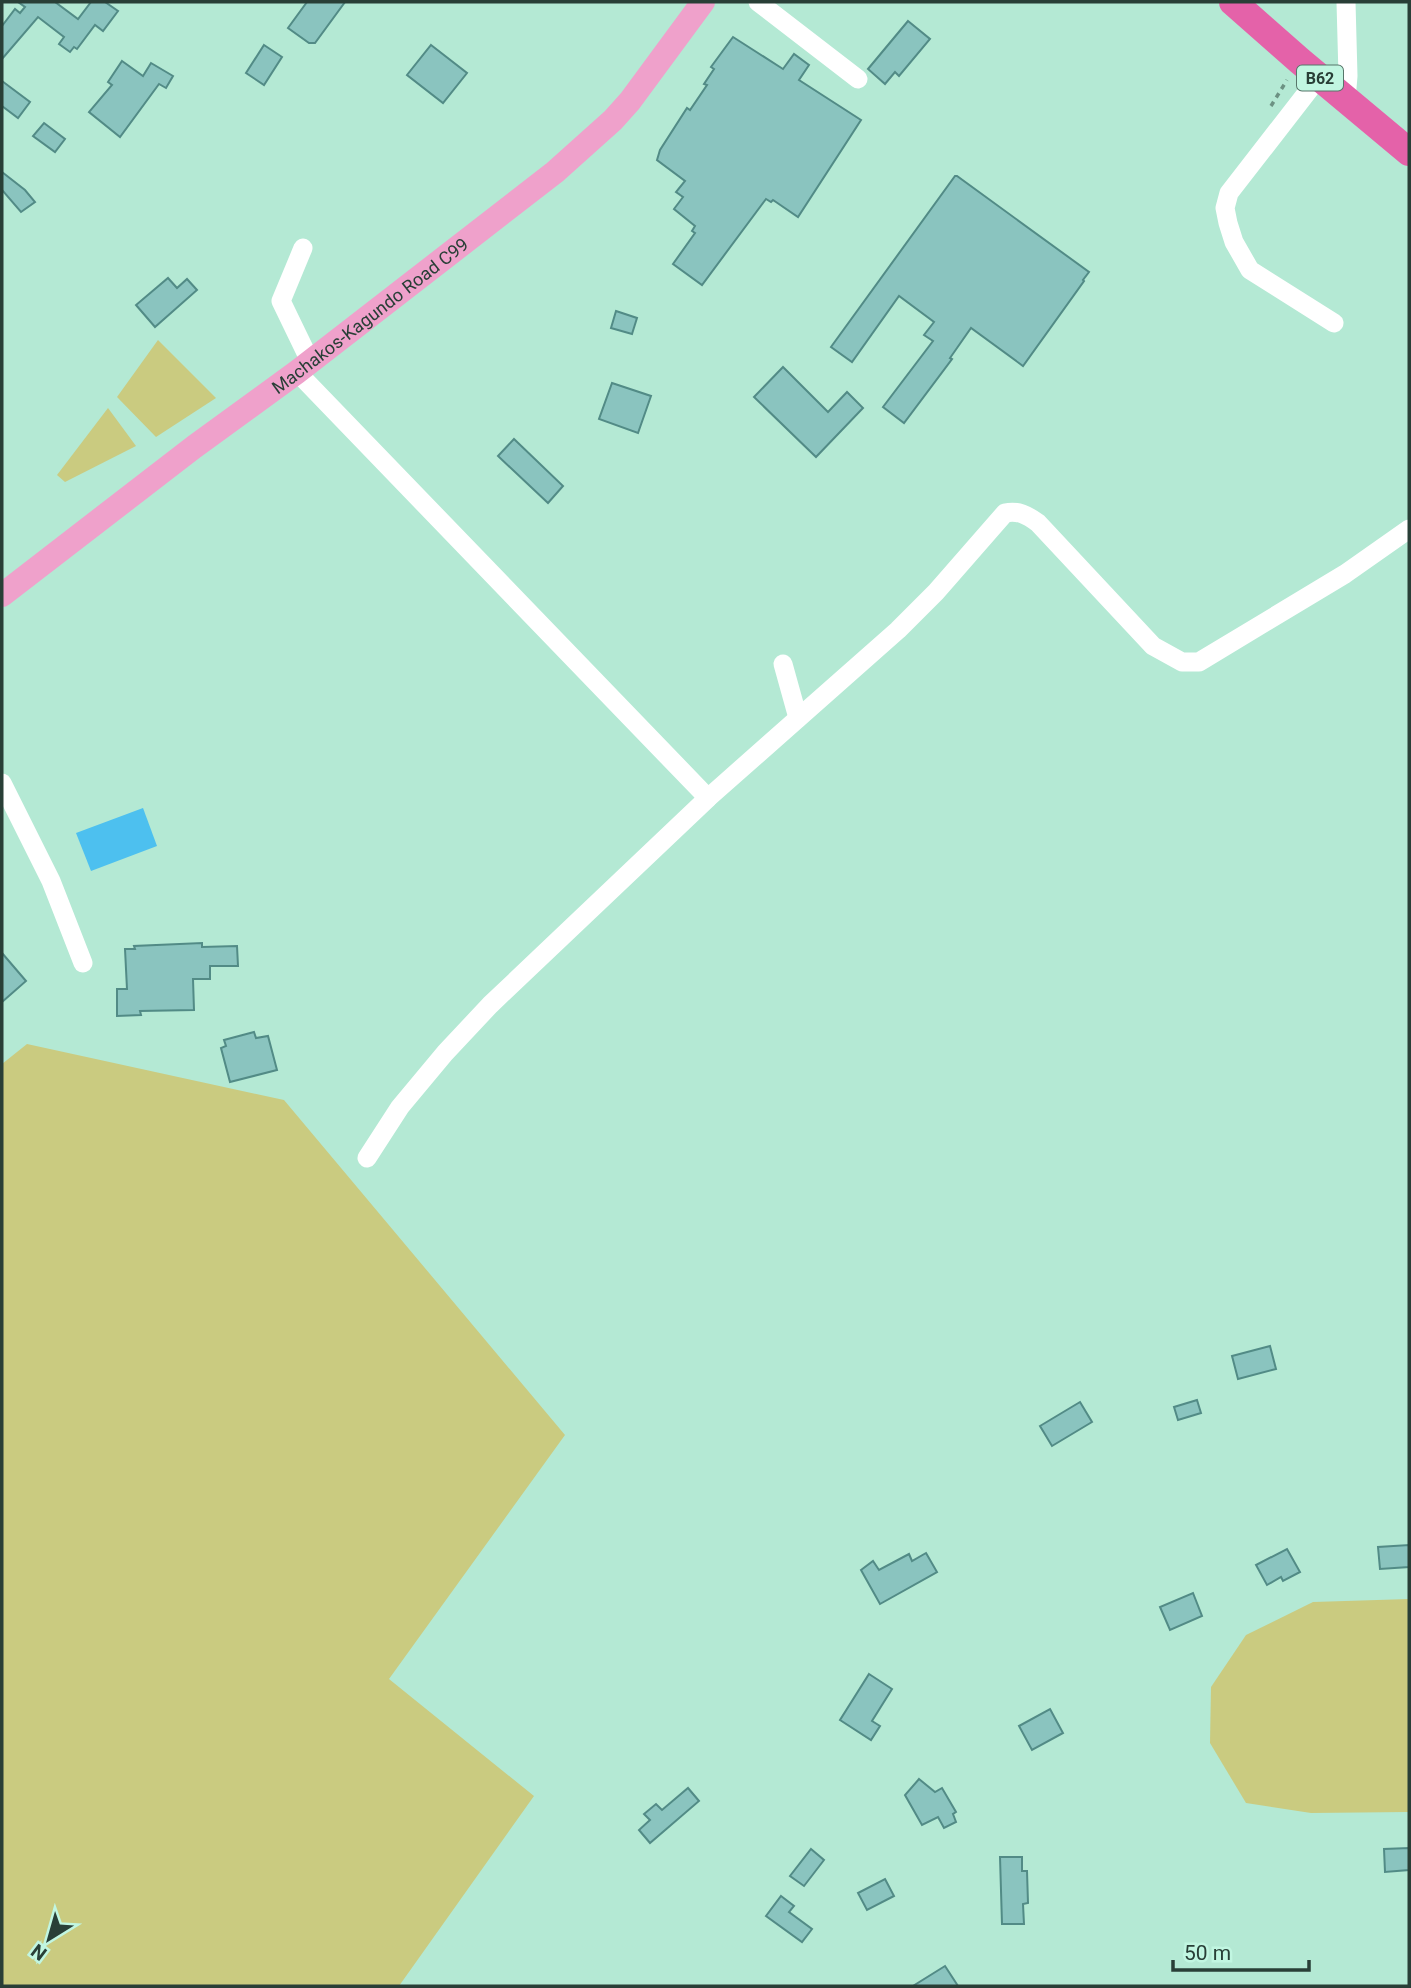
<svg xmlns="http://www.w3.org/2000/svg" width="1411" height="1988" font-family="Roboto,sans-serif">
  <style>
    .green { fill: #cacb80 }
    .water { fill: #4dc0ef }
    .building { fill: #8ac4bf; stroke: #528b86; stroke-width: 2 }
    .lines { fill: none; stroke-linecap: round; stroke-linejoin: round }
    .path { stroke: #6c9283; stroke-width: 3.5; stroke-dasharray: 5 5; stroke-linecap: butt }
    .minor { stroke: #fff; stroke-width: 19 }
    .major { stroke: #efa1cb; stroke-width: 24 }
    .highway { stroke: #e462a9; stroke-width: 28 }
    .labels { text-anchor: middle; dominant-baseline: central; stroke-width: 5; stroke-linejoin: round; paint-order: stroke }
    .shield { fill: #c1f6e1; stroke: #57766a; stroke-width: 2 }
    .shield-label { font-size: 16px; font-weight: bold; fill: #293f37 }
    .street-label { font-size: 18px; fill: #293f37; stroke: #c1f6e1 }
  </style>
  <rect width="100%" height="100%" fill="#b4e9d4"/>
  <g class="green">
    <polygon points="158,340 216,398 156,437 117,397"/>
    <polygon points="108,408 136,446 65,482 57,475"/>
    <polygon points="27,1044 284,1100 565,1435 389,1679 534,1796 399,1986 2,1986 2,1064"/>
    <polygon points="1409,1599 1409,1812 1311,1813 1246,1803 1210,1743 1211,1687 1246,1635 1313,1602"/>
  </g>
  <polygon class="water" points="143,808 157,846 91,871 76,833"/>
  <g class="building">
    <polygon points="18,2 55,2 78,19 91,2 105,2 118,11 103,31 95,25 77,49 74,47 70,52 59,44 64,37 38,17 2,59 2,26 15,9 20,13 25,7"/>
    <polygon points="307,2 345,2 315,43 309,43 288,28"/>
    <polygon points="908,21 930,39 899,76 895,72 885,84 868,69"/>
    <polygon points="733,37 783,69 794,54 809,65 799,80 861,120 798,217 773,200 771,202 766,199 702,285 673,264 695,233 692,231 695,226 674,209 683,197 676,192 685,181 657,160 660,150 687,108 690,110 707,85 704,84 714,69 711,67"/>
    <polygon points="264,45 282,57 264,85 246,73"/>
    <polygon points="431,45 467,73 443,103 407,75"/>
    <polygon points="122,61 143,76 151,63 173,76 166,88 159,84 120,137 89,112 112,85 108,82"/>
    <polygon points="2,81 30,102 18,118 2,106"/>
    <polygon points="44,123 65,139 55,152 33,136"/>
    <polygon points="2,172 25,190 35,202 21,212 2,190"/>
    <polygon points="955,176 957,176 1089,272 1083,280 1084,281 1023,366 971,328 950,358 952,359 904,423 883,407 933,341 924,335 934,322 899,296 852,362 831,347"/>
    <polygon points="168,278 177,288 187,279 197,290 155,327 136,305"/>
    <polygon points="616,311 637,318 632,334 611,328"/>
    <polygon points="783,367 828,412 847,392 863,408 816,457 754,397"/>
    <polygon points="612,383 651,396 638,433 599,419"/>
    <polygon points="514,439 563,486 548,503 498,456"/>
    <polygon points="202,943 202,947 237,946 238,966 210,966 210,979 193,979 194,1010 140,1011 141,1015 117,1016 117,989 127,989 125,949 135,949 134,946"/>
    <polygon points="2,953 26,981 2,1002"/>
    <polygon points="254,1032 256,1038 268,1036 277,1070 230,1082 221,1048 226,1046 224,1040"/>
    <polygon points="1270,1346 1276,1369 1238,1379 1232,1356"/>
    <polygon points="1197,1400 1201,1413 1178,1420 1174,1407"/>
    <polygon points="1080,1402 1092,1422 1052,1446 1040,1426"/>
    <polygon points="1409,1545 1409,1567 1380,1569 1378,1547"/>
    <polygon points="1287,1549 1300,1572 1283,1581 1281,1577 1267,1585 1256,1565"/>
    <polygon points="926,1553 937,1572 880,1604 861,1570 873,1561 879,1570 909,1554 912,1561"/>
    <polygon points="1193,1593 1202,1616 1170,1630 1160,1607"/>
    <polygon points="869,1674 892,1689 872,1721 880,1726 871,1740 840,1720"/>
    <polygon points="1050,1709 1063,1733 1032,1750 1019,1726"/>
    <polygon points="919,1779 935,1792 942,1788 956,1812 953,1814 956,1822 944,1828 938,1817 922,1825 905,1795"/>
    <polygon points="688,1788 699,1801 650,1843 639,1830 650,1820 644,1814 656,1804 662,1810"/>
    <polygon points="1409,1848 1409,1870 1385,1872 1384,1849"/>
    <polygon points="811,1849 824,1860 804,1886 790,1876"/>
    <polygon points="1000,1857 1022,1857 1022,1871 1027,1871 1028,1903 1023,1904 1024,1924 1002,1924"/>
    <polygon points="885,1879 894,1896 867,1910 858,1893"/>
    <polygon points="781,1896 794,1906 789,1912 812,1929 802,1942 766,1916"/>
    <polygon points="945,1966 958,1986 913,1986"/>
  </g>
  <g class="lines">
    <polyline class="path" points="1271,106 1287,80"/>
    <g class="minor">
      <polyline points="758,2 858,79"/>
      <polyline points="1346,2 1348,76 1346,100"/>
      <polyline points="1319,77 1229,193 1225,208 1228,223 1234,242 1250,270 1334,323"/>
      <polyline points="303,248 281,301 310,361"/>
      <polyline points="297,372 708,798"/>
      <polyline points="783,664 798,718"/>
      <polyline points="2,783 51,881 83,963"/>
      <path d="M367 1158 400 1107 445 1053 490 1005 708 798 898 630 936 592 1005 513C1018 510 1027 515 1038 523L1153 646 1182 662H1199L1345 574 1409 529"/>
    </g>
    <path class="major" id="s1" d="M2 595 194 447 297 372 555 172 613 120 630 101 703 2"/>
    <polyline class="highway" points="1233,2 1300,61 1409,152"/>
  </g>
  <g class="labels">
    <rect class="shield" x="1297" y="65.5" width="46" height="25" rx="5"/>
    <g class="shield-label">
      <text x="1320" y="78">B62</text>
    </g>
    <g class="street-label">
      <text stroke="none"><textPath href="#s1" startOffset="462">Machakos-Kagundo Road C99</textPath></text>
    </g>
  </g>
  <rect width="1411" height="1988" fill="none" stroke="#293f37" stroke-width="7"/>
  <g transform="translate(49 1939) rotate(217)" stroke="#c1f6e1" stroke-width="5" paint-order="stroke">
  <path d="M0-5L12 26L0 18L-12 26Z" fill="#293f37"/>
  <text y="-10" font-size="19" font-weight="bold" text-anchor="middle" fill="#293f37">N</text>
  </g>
  <path d="M1173 1960v10h136v-10" fill="none" stroke="#293f37" stroke-width="3.5"/>
  <text x="1184" y="1960" font-size="21" fill="#293f37" stroke="#c1f6e1" stroke-width="5" paint-order="stroke">50 m</text>
</svg>
